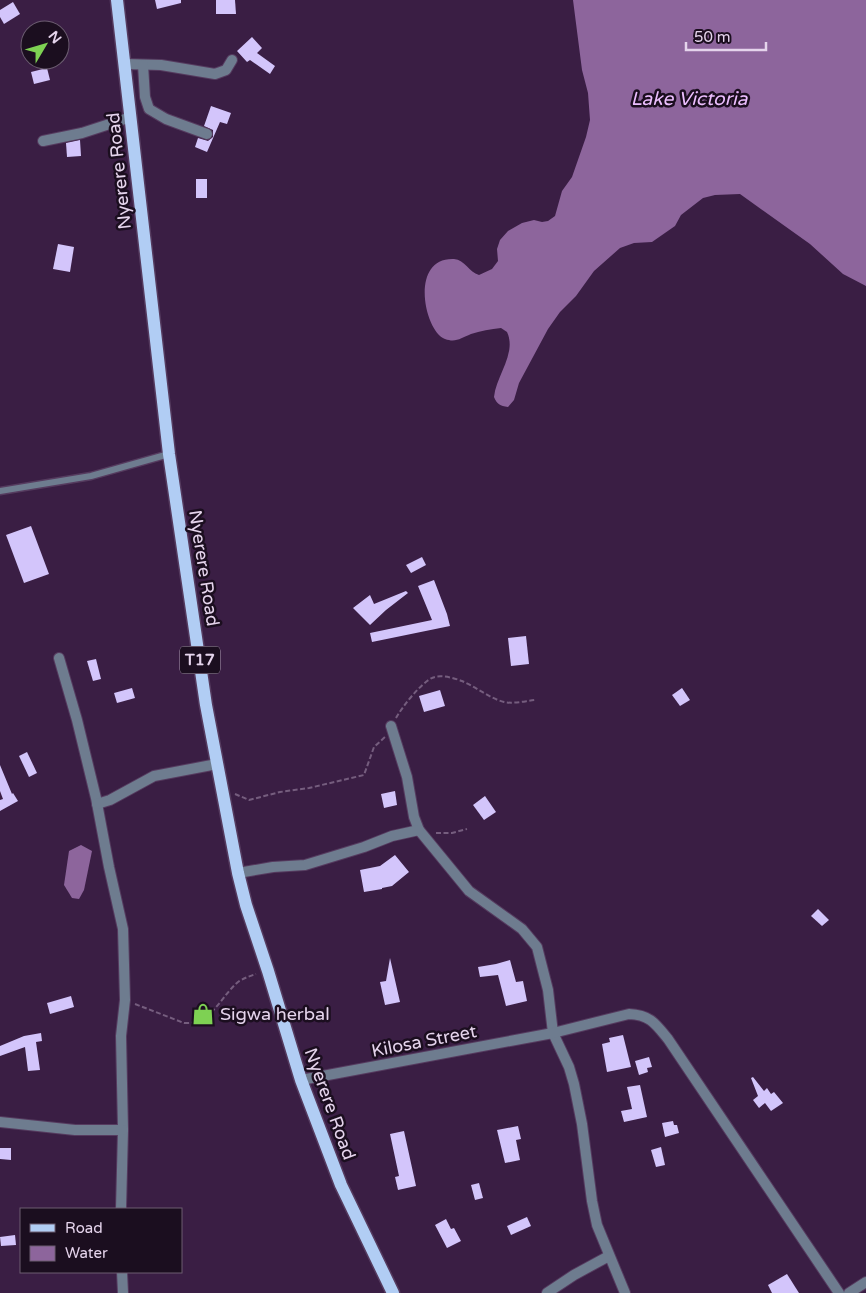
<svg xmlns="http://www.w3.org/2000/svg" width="866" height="1293" font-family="'Varela Round',sans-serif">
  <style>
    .water { fill: #8d659c }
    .building { fill: #d3c5fb }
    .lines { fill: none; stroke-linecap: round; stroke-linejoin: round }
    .lane-casing { stroke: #553b5f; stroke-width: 9 }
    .street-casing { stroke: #553b5f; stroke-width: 12 }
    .primary-casing { stroke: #553b5f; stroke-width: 15 }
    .path { stroke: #755d7e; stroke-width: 2; stroke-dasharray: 5 2.5; stroke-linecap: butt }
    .lane { stroke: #6e7c8f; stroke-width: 6 }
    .street { stroke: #6e7c8f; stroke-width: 10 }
    .primary { stroke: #b1cdf4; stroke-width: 12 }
    .labels { text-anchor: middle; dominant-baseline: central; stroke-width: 5; stroke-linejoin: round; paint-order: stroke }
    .shield { fill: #1b0e1f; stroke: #a899ae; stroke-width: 1 }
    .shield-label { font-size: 16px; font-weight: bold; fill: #e5d4ec }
    .street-label { font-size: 18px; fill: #e5d4ec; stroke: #1b0e1f }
    .poi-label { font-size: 18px; fill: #e5d4ec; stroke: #1b0e1f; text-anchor: start }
    .water-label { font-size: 19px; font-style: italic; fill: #ecbefe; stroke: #1b0e1f }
  </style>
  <rect width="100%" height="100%" fill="#3a1e44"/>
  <g class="water">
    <path d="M573 0H866V286L843 274 810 244 740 194 715 195 703 198 681 215 675 226 652 242 634 243 620 248 594 271 576 296 560 312 548 329 519 383 514 400 508 407C500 406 497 404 494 397 496 376 517 353 507 332L501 328C491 329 480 331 471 334 461 338 456 343 445 339 424 331 409 257 454 259 465 260 469 272 479 275L492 269 498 261 497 249 500 240 508 231 522 223 534 220 542 222 548 221 555 216 562 191 572 177 586 137 590 120 588 93 582 70Z"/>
    <polygon points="81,845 92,851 84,890 79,899 72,898 64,885 69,851"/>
  </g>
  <g class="building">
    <polygon points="155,0 181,0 181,3 157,9"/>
    <polygon points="216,0 235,0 236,14 216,14"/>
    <polygon points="13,2 20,14 4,24 0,17 0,10"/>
    <polygon points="252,37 262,48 257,53 275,66 270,74 250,60 247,62 237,51"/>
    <polygon points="47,68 50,80 34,84 31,72"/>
    <polygon points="211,106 231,113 227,124 220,122 207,152 195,147 198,138 208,141 213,137 213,130 204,126"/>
    <polygon points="80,140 81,156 67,157 66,143"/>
    <rect x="196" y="179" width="11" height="19"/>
    <polygon points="58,244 74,247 70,272 53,269"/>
    <polygon points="31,526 49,574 24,583 6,535"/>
    <polygon points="422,557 426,565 411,573 406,565"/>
    <polygon points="434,580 447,614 450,626 372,642 370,633 432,620 418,586"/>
    <polygon points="406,591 408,593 386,610 370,625 353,608 370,595 374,604"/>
    <polygon points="526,636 529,664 511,666 508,638"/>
    <polygon points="96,659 101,679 93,681 87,661"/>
    <polygon points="132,688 135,698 117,703 114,693"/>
    <polygon points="682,688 690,700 680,706 672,695"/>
    <polygon points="440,690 445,706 424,712 419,696"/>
    <polygon points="27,752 37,773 29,777 19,756"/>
    <polygon points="0,765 12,794 13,793 18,801 0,811 0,800 3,799 0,791"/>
    <polygon points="395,791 397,805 384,808 381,794"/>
    <polygon points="485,796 496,812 484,820 473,805"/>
    <polygon points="395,855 409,872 392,886 382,888 382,889 364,892 360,870 380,866"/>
    <polygon points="818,909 829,920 822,926 811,916"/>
    <polygon points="390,958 400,1002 385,1005 380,982 386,981"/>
    <polygon points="510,960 516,982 523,981 527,1001 506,1006 498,975 480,977 478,967 496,964"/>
    <polygon points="71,996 74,1007 50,1014 47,1003"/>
    <polygon points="41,1033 42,1041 36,1042 40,1070 28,1071 25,1047 0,1056 0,1046 24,1036"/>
    <polygon points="623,1035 631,1067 607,1072 602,1044 610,1042 609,1038"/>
    <polygon points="649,1057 652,1067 647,1068 648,1072 639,1075 635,1061"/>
    <polygon points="753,1077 764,1091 767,1088 771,1094 774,1092 783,1103 771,1111 765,1103 759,1108 753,1100 758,1096 751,1078"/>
    <polygon points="640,1085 647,1117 624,1122 621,1111 632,1109 627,1087"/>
    <polygon points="673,1121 674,1125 677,1125 679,1133 665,1137 662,1123"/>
    <polygon points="518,1126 521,1139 516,1140 520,1160 505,1163 497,1130"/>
    <polygon points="404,1131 416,1186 398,1190 395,1177 399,1176 390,1134"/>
    <polygon points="661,1147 665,1165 656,1167 651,1150"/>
    <polygon points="0,1148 11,1148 11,1160 0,1159"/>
    <polygon points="479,1183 483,1198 475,1200 471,1185"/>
    <polygon points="527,1217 531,1226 511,1235 507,1226"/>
    <polygon points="446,1219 451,1229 454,1228 461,1241 447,1248 435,1225"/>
    <polygon points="15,1235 16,1245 1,1246 0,1237"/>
    <polygon points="787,1274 799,1293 772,1293 768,1285"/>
  </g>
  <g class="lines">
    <g class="lane-casing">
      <polyline id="lane" points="0,491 91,476 169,454"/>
    </g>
    <g class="street-casing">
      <g id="street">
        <polyline points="125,64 161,65 215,74 226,70 232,60"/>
        <polyline points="143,65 145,97 149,109 166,119 207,134"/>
        <polyline points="43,141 82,133 131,117"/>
        <polyline points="59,658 77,720 96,798 109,867 123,929 125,1000 121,1036 123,1130 121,1209"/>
        <polyline points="391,726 407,777 414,817 419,830 469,891 522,929 537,947 548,990 553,1033 569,1067 574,1084 582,1124 592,1201 597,1225 625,1293"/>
        <polyline points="97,804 110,800 154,776 217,764"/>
        <polyline points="238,873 273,867 305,865 364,847 392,836 419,830"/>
        <path d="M301 1080 553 1033 629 1014C650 1015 655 1023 668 1039L839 1293"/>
        <polyline points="0,1122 75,1130 123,1130"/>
        <polyline points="122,1272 123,1293"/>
        <polyline points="547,1293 574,1275 609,1256"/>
        <polyline points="849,1293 866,1282"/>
      </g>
    </g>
    <g class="primary-casing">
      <polyline id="primary" points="117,0 169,454 206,705 238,873 246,905 268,971 301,1080 341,1185 393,1293"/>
    </g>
    <g class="path">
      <path d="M396 718C402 707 421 683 432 678 440 674 454 678 462 681 476 687 489 698 504 702 514 704 525 701 535 700"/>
      <polyline points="235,794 249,800 280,792 309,788 364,775 374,747 385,737"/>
      <polyline points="436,833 452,833 467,829"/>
      <path d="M135 1004 184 1023C211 1025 222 995 238 982 244 978 250 976 256 974"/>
    </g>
    <use href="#lane" class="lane"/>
    <use href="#street" class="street"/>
    <use href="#primary" class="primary"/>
  </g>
  <defs>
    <g id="shop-bare" transform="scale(1.725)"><path d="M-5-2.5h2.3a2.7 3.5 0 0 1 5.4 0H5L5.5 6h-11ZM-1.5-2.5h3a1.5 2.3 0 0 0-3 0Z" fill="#7ed153" stroke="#1b0e1f" stroke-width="2.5" paint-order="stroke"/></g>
  </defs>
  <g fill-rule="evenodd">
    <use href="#shop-bare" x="203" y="1014"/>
  </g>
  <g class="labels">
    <rect class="shield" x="180" y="646.5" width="40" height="27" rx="4"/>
    <g class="shield-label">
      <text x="200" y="660">T17</text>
    </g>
    <g class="street-label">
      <text transform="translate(119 171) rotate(-96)">Nyerere Road</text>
      <text transform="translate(204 568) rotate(81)">Nyerere Road</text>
      <text transform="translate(424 1041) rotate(-11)">Kilosa Street</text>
      <text transform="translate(330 1104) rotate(70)">Nyerere Road</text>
    </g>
    <g class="poi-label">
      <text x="220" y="1014">Sigwa herbal</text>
    </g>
    <g class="water-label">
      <text x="689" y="99">Lake Victoria</text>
    </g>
  </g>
  <rect x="20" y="1208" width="162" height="65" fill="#1b0e1f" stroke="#6c5d71"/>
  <rect x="30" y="1224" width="25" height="8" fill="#b1cdf4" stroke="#6c5d71"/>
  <text x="65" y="1233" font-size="15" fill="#e5d4ec">Road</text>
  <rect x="30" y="1246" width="25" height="15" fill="#8d659c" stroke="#6c5d71"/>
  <text x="65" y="1258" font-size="15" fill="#e5d4ec">Water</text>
  <g transform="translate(45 45) rotate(52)"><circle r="24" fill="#1b0e1f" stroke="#6c5d71"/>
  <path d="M0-4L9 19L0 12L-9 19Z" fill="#7ed153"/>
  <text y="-8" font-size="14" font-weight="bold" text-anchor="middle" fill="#e5d4ec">N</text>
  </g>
  <path d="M686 42v8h80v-8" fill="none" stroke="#e5d4ec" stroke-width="2.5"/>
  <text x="694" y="42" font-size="15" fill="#e5d4ec" stroke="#1b0e1f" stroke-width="4" paint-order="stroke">50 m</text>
</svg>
